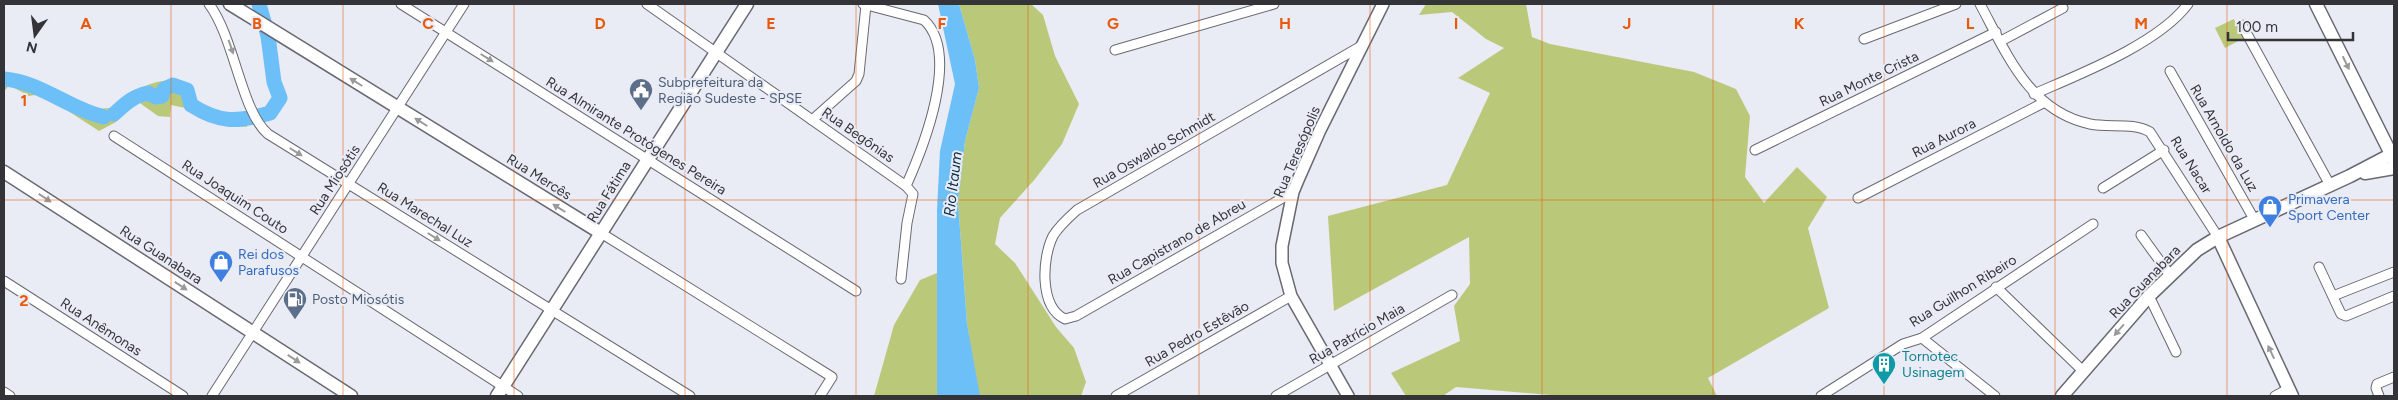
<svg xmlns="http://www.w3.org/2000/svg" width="2398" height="400" font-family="Figtree,sans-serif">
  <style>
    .green { fill: #bac979 }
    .water { fill: #6dbff7 }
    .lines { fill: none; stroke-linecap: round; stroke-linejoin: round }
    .river { stroke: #6dbff7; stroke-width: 15 }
    .minor-casing { stroke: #686971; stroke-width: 11 }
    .tertiary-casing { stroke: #686971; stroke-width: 14 }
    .secondary-casing { stroke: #686971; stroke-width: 15 }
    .minor { stroke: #fff; stroke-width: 9 }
    .tertiary { stroke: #fff; stroke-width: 11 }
    .secondary { stroke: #fff; stroke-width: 12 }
    .oneway { fill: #9a9a9c }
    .grid { fill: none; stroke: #e8590c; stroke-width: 1; stroke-opacity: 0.55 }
    .labels { text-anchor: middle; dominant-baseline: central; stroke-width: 4; stroke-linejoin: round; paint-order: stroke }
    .street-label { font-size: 14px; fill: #343438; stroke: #e9ebf5 }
    .service-label { font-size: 14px; fill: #4e5e75; stroke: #e9ebf5; text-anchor: start }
    .shop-label { font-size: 14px; fill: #366cbe; stroke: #e9ebf5; text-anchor: start }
    .culture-label { font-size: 14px; fill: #0d838f; stroke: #e9ebf5; text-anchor: start }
    .water-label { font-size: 15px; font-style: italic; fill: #082d44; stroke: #e9ebf5 }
    .grid-label { font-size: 16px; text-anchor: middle; font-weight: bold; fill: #e8590c; stroke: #e9ebf5; stroke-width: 4; stroke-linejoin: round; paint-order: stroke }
  </style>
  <rect width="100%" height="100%" fill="#e9ebf5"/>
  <g class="green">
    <polygon points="959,4 1031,4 1043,15 1055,56 1079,104 1062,144 1035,179 1000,218 995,244 1015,263 1056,327 1074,348 1086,382 1081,396 980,396 977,389 967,324 958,202 965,141 979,88 975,60"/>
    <polygon points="1426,4 1526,4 1532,37 1550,44 1694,72 1736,89 1750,116 1745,177 1764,203 1797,167 1827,197 1808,228 1829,308 1708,378 1717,396 1562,396 1456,387 1443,396 1406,396 1391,373 1460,341 1454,306 1470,284 1469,237 1334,311 1328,216 1447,185 1490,93 1458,78 1504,48 1486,39 1452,12 1419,15"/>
    <polygon points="2234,19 2244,38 2225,48 2215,28"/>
    <path d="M4 75 49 86 93 109 111 108C126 93 165 71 185 85 190 90 193 99 197 105L225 115 243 117 247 127 233 126 192 114 190 109 171 105 170 117 158 116 137 101 116 122 99 131 42 94 29 96 9 85 4 92Z"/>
    <polygon points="937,273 937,396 874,396 894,325 920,280"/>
  </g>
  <polygon class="water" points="938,4 959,4 975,60 979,88 965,141 958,202 967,324 980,396 937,396 937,210 940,151 955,84"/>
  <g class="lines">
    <g class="river">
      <path d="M4 79C41 82 69 109 104 117"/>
      <path d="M114 114C125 104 133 96 148 93L156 97 162 96 164 89 173 85 187 90 191 105C221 124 237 122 270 113L280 98 274 82 268 36 259 4"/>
    </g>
    <g class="minor-casing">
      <g id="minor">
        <path d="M209 4C235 39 241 111 268 134L690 396"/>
        <polyline points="401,4 856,291"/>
        <polyline points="647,4 906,186"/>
        <path d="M863 4 924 20C961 54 923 148 906 186L913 194 907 223 901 279"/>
        <path d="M1980 4C2007 54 2029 111 2090 124 2109 128 2133 122 2150 132L2218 237"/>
        <polyline points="2242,25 2330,185"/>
        <polyline points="1864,39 1956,4"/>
        <polyline points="2001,41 2063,8"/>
        <polyline points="1115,50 1274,4"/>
        <polyline points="2170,71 2254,219"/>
        <path d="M2034 94C2080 74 2158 44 2188 4"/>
        <polyline points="812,120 856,81 859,74 866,5"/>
        <polyline points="114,136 518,396"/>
        <polyline points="1755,150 1996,32"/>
        <polyline points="2103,188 2164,150"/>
        <path d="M1293 192 1076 316 1065 319C1039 307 1042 258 1053 236 1059 226 1068 218 1077 210L1363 45"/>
        <polyline points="1858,198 2043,103"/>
        <polyline points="601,233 832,377 820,396"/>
        <polyline points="2141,235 2170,275"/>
        <polyline points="2319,267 2341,314 2346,316 2394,296"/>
        <polyline points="4,281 183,396"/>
        <polyline points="1996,287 2083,371"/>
        <polyline points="2149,296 2176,352"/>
        <polyline points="2333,296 2394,272"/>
        <polyline points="1922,338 1995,396"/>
        <polyline points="4,392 10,396"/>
        <polyline points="212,396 464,4"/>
        <polyline points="1116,396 1291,296"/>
        <polyline points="1276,396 1452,295"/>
        <polyline points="1821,396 1903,344 1922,338 2093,224"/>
        <polyline points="2275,396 2288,389"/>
        <polyline points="2379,396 2376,388 2377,384 2394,377"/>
      </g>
    </g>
    <g class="tertiary-casing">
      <polyline id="tertiary" points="1348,396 1291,296 1282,263 1282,246 1293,192 1298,180 1320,130 1383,4"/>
    </g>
    <g class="secondary-casing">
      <g id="secondary">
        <polyline points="230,4 601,233"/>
        <polyline points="2316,4 2394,160"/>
        <polyline points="4,172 351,396"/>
        <polyline points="2365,173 2394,168"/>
        <polyline points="2218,237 2292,396"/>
        <polyline points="497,396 747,4"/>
        <polyline points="2062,396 2149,296 2197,250 2218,237 2350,176 2394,153"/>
      </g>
    </g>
    <use href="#minor" class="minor"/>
    <use href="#tertiary" class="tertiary"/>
    <use href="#secondary" class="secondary"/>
  </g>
  <defs><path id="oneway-solid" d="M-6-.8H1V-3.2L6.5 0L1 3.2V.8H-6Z" transform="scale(1.25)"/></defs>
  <g class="oneway">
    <use href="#oneway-solid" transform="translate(231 47) rotate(71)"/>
    <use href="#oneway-solid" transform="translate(487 58) rotate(32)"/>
    <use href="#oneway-solid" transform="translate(2346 63) rotate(64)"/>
    <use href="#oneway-solid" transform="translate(356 82) rotate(-148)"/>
    <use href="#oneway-solid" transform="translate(421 122) rotate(-148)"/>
    <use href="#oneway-solid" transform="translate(296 152) rotate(32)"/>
    <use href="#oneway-solid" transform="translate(45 198) rotate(33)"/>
    <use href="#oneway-solid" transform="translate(559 208) rotate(-148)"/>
    <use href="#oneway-solid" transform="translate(434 237) rotate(32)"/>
    <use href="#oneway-solid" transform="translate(181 286) rotate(33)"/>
    <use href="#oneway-solid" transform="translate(2119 330) rotate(131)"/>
    <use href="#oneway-solid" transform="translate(2271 352) rotate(-115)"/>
    <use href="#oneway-solid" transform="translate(294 359) rotate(33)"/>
  </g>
  <path class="grid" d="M171 4V396M343 4V396M514 4V396M685 4V396M856 4V396M1028 4V396M1199 4V396M1370 4V396M1542 4V396M1713 4V396M1884 4V396M2055 4V396M2227 4V396M4 200H2394"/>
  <defs>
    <g id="civic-pin" transform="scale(1.25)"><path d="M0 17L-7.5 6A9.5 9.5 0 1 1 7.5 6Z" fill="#5c6f8a" stroke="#e9ebf5"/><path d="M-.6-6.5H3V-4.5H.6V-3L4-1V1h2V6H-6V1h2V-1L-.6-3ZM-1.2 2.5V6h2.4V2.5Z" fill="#fff"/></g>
    <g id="shop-pin" transform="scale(1.25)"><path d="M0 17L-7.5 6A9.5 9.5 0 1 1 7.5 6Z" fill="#3f7fe0" stroke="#e9ebf5"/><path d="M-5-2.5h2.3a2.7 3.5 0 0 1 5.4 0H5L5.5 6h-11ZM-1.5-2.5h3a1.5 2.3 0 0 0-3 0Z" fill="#fff"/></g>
    <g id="fuel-pin" transform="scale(1.25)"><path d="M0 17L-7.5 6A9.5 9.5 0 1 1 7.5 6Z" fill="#5c6f8a" stroke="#e9ebf5"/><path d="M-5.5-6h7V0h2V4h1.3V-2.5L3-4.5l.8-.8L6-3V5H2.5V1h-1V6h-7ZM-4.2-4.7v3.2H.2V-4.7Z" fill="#fff"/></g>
    <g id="building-pin" transform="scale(1.25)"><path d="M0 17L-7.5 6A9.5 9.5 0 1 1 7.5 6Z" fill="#0f9aa8" stroke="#e9ebf5"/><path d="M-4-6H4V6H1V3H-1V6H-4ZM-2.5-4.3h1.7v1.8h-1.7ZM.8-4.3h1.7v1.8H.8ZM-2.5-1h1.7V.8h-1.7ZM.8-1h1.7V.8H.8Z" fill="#fff"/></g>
  </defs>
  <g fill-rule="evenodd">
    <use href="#civic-pin" x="641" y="90"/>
    <use href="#shop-pin" x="2270" y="207"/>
    <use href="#shop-pin" x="221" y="262"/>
    <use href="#fuel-pin" x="295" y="299"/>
    <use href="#building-pin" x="1884" y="364"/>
  </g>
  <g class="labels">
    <g class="street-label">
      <text transform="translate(1869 79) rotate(-26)">Rua Monte Crista</text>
      <text transform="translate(858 135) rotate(35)">Rua Begônias</text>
      <text transform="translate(636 136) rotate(32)">Rua Almirante Protógenes Pereira</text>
      <text transform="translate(1944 138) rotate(-27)">Rua Aurora</text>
      <text transform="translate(2224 138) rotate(60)">Rua Arnoldo da Luz</text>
      <text transform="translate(1154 150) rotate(-30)">Rua Oswaldo Schmidt</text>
      <text transform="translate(1297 152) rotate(-67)">Rua Teresópolis</text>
      <text transform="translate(2191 165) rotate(58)">Rua Nacar</text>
      <text transform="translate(539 177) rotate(32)">Rua Mercês</text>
      <text transform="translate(335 180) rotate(-57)">Rua Miosótis</text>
      <text transform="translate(609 192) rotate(-58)">Rua Fátima</text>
      <text transform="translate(235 197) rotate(33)">Rua Joaquim Couto</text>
      <text transform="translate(425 215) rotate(32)">Rua Marechal Luz</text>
      <text transform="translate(1177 242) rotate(-30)">Rua Capistrano de Abreu</text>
      <text transform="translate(161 255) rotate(33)">Rua Guanabara</text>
      <text transform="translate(2145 282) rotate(-46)">Rua Guanabara</text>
      <text transform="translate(1963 291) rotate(-32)">Rua Guilhon Ribeiro</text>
      <text transform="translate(101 327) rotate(33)">Rua Anêmonas</text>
      <text transform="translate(1197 334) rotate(-30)">Rua Pedro Estêvão</text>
      <text transform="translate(1357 334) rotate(-30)">Rua Patrício Maia</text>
    </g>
    <g class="service-label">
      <text x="658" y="82">Subprefeitura da<tspan x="658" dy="16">Região Sudeste - SPSE</tspan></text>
      <text x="312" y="299">Posto Miosótis</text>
    </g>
    <g class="shop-label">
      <text x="2288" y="199">Primavera<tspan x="2288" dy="16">Sport Center</tspan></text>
      <text x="238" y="254">Rei dos<tspan x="238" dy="16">Parafusos</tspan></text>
    </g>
    <g class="culture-label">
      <text x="1902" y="356">Tornotec<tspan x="1902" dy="16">Usinagem</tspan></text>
    </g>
    <g class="water-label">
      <text transform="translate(953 184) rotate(-83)">Rio Itaum</text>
    </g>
  </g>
  <g class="grid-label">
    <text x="86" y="29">A</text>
    <text x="257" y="29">B</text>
    <text x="428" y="29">C</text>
    <text x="600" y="29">D</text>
    <text x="771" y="29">E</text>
    <text x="942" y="29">F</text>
    <text x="1113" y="29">G</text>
    <text x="1285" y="29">H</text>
    <text x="1456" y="29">I</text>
    <text x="1627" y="29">J</text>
    <text x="1799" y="29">K</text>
    <text x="1970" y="29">L</text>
    <text x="2141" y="29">M</text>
    <text x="24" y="106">1</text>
    <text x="24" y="306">2</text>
  </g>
  <rect width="2398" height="400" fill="none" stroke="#343438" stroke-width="10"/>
  <g transform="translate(35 35) rotate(194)" stroke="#e9ebf5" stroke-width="4" paint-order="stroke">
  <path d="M0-4L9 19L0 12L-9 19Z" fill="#343438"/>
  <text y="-8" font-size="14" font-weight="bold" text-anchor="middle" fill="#343438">N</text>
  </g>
  <path d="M2228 32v8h125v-8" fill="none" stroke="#343438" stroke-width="2.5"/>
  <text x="2236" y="32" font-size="15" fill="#343438" stroke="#e9ebf5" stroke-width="4" paint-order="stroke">100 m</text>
</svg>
